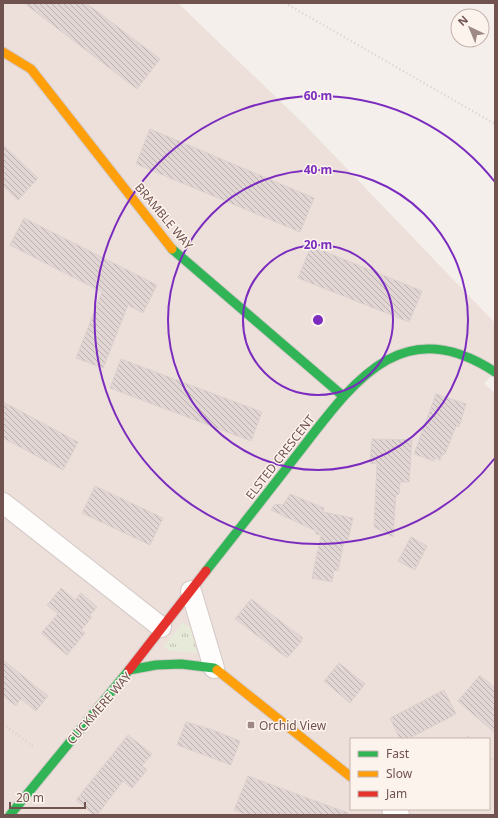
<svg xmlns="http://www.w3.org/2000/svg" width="498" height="818" font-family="'Noto Sans',sans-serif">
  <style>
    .residential { fill: #ede0da; fill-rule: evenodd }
    .grass { fill: url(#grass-tufts) }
    .building { fill: url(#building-back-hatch); stroke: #ddd1ce }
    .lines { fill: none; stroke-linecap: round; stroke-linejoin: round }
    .street-casing { stroke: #d4cbc8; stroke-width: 22 }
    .fast-casing { stroke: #d4cac8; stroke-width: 11 }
    .slow-casing { stroke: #d4cac8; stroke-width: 11 }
    .jam-casing { stroke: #d4cac8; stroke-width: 11 }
    .path { stroke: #d8cfce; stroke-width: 2.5; stroke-dasharray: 1 3; stroke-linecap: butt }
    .street { stroke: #fefdfc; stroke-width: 20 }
    .fast { stroke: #30b455; stroke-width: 9 }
    .slow { stroke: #ff9f0a; stroke-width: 9 }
    .jam { stroke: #e5322d; stroke-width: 9 }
    .ring { fill: none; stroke: #7b2cbf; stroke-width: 2 }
    .poi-dot { fill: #9f8986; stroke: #fdf3ed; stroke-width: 1.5 }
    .labels { text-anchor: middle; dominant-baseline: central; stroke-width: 3; stroke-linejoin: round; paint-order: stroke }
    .street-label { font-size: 12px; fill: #70524f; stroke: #fdf3ed }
    .poi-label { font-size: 12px; fill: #70524f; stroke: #fdf3ed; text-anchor: start }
    .centre { fill: #7b2cbf; stroke: #fdf3ed; stroke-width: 2 }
    .ring-label { font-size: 12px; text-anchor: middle; font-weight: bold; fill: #7b2cbf; stroke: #fdf3ed; stroke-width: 3; stroke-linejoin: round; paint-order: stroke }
  </style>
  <defs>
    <pattern id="grass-tufts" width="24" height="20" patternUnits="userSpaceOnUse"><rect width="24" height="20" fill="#e7ead8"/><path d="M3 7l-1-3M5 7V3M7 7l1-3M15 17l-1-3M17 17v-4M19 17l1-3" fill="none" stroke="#c0c0b2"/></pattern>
    <pattern id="building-back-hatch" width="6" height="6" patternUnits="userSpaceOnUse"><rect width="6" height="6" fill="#e1d6d4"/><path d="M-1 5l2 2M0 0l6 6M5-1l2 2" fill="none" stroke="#bbb0ae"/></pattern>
  </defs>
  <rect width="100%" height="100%" fill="#f5efeb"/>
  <path class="residential" d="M3 3H178L305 125 495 323V371L484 384 495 393V815H3ZM351 739H489V809H351Z"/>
  <polygon class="grass" points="183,623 191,628 197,653 169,651 163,646"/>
  <g class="building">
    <polygon points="24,3 86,3 160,59 137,89"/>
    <polygon points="150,129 314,198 300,232 136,164"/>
    <polygon points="3,145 38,178 18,200 3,186"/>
    <polygon points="24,218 157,285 143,313 128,305 103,368 76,358 102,292 10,245"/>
    <polygon points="311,246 422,291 409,322 298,278"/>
    <polygon points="121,359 262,412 251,441 110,388"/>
    <polygon points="436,394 466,404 459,427 456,426 445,454 443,454 440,460 435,458 434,461 414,454"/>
    <polygon points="3,402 78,442 63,470 3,438"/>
    <polygon points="372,439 412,440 409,482 400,482 399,494 396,495 393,537 374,527 377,464 370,463"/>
    <polygon points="95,486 163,518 150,545 82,513"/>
    <polygon points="290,494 324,508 323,512 353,518 348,540 344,540 338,571 334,570 332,582 312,578 321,535 316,534 316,531 271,510 275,504 283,505"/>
    <polygon points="411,537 427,546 415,570 398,561"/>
    <polygon points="61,588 75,600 81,593 97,607 90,615 92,617 81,630 85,633 67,655 41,633 58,614 47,605"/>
    <polygon points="251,599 303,638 301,640 302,641 287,658 235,619"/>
    <polygon points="3,660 48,696 36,711 21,699 16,706 3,696"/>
    <polygon points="339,663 365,684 350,703 324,681"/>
    <polygon points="480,675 495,688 495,733 458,701"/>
    <polygon points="444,690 456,714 408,739 400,739 390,718"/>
    <polygon points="186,722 213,730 240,741 231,765 177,745"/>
    <polygon points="128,735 152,754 142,766 147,770 132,788 123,781 97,815 94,815 76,800"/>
    <polygon points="248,776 348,813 348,815 247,815 234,810"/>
  </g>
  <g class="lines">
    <g class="street-casing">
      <g id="street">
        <polyline points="3,503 161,627"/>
        <polyline points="191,591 214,668"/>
        <polyline points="392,809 399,815"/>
      </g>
    </g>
    <g class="fast-casing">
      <g id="fast">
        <polyline points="172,249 343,396"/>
        <path d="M206 571C236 533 266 495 296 456 350 387 399 309 495 372"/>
        <polyline points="10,815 129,670 156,665 181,664 214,668 217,670"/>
      </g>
    </g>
    <g class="slow-casing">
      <g id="slow">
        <polyline points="3,52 31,69 172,249"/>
        <polyline points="217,670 351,777"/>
      </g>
    </g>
    <g class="jam-casing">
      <polyline id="jam" points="129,670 206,571"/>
    </g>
    <g class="path">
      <polyline points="285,3 495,124"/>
      <polyline points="3,724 35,748"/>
      <polyline points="464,739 468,737 470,739"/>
      <polyline points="489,756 495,761"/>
    </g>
    <use href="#street" class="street"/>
    <use href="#fast" class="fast"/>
    <use href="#slow" class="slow"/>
    <use href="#jam" class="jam"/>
  </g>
  <g class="ring">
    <circle cx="318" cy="320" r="75"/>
    <circle cx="318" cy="320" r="150"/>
    <path d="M495 458A224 224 0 1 1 495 182"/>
  </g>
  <rect class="poi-dot" x="247" y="721" width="8" height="8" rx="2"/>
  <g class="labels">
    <g class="street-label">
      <text transform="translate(164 216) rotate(50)">BRAMBLE WAY</text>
      <text transform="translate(280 457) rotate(-52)">ELSTED CRESCENT</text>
      <text transform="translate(99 708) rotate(-49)">CUCKMERE WAY</text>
    </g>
    <g class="poi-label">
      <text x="259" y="725">Orchid View</text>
    </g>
  </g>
  <circle cx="318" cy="320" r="6" class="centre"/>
  <g class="ring-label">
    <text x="318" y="100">60 m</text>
    <text x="318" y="174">40 m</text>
    <text x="318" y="249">20 m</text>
  </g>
  <rect width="498" height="818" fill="none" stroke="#70524f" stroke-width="8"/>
  <rect x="350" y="738" width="140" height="72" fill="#fdf3ed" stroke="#c5b3ae"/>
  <rect x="358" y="751" width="20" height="6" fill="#30b455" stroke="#c5b3ae"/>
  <text x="386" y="758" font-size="12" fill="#70524f">Fast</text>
  <rect x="358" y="771" width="20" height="6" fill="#ff9f0a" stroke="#c5b3ae"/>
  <text x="386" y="778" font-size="12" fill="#70524f">Slow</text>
  <rect x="358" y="791" width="20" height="6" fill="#e5322d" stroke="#c5b3ae"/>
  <text x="386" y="798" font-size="12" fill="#70524f">Jam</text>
  <g transform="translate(470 28) rotate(316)"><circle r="19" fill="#fdf3ed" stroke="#c5b3ae"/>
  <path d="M0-3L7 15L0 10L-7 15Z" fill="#9f8986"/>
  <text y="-6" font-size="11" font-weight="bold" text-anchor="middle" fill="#70524f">N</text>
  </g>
  <path d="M10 802v6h75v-6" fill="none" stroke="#70524f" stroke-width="2"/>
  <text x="16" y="802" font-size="12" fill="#70524f" stroke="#fdf3ed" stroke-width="3" paint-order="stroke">20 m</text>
</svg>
